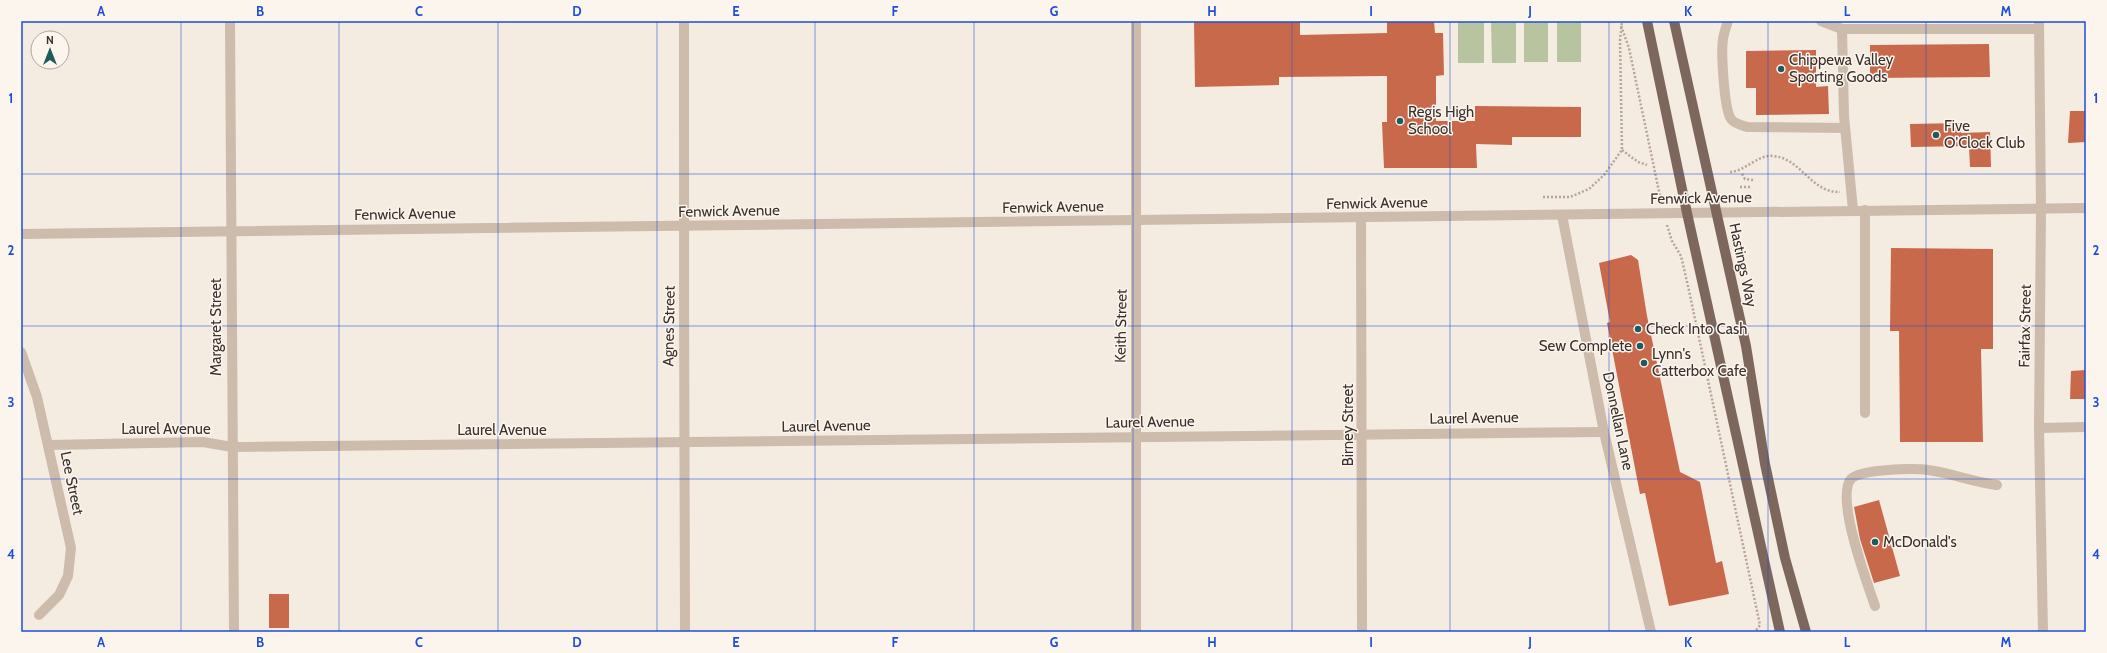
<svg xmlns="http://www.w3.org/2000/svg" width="2107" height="653" font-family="Cabin,sans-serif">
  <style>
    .green { fill: #b8c4a0 }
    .building { fill: #c8694b }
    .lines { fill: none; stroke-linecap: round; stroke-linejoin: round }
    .path { stroke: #b9a596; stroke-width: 2.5; stroke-dasharray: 2 2; stroke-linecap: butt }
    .minor { stroke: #cdbbac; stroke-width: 10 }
    .major { stroke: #7d675c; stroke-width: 10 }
    .grid { fill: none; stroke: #1d4ed8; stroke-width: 1; stroke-opacity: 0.55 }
    .poi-dot { fill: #1f5a5e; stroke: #fbf5ee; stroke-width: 1.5 }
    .labels { text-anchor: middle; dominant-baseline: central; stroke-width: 3; stroke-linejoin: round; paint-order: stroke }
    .poi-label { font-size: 15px; fill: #3b302b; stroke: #fbf5ee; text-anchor: start }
    .street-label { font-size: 15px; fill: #3b302b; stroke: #fbf5ee }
    .neatline { fill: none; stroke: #1d4ed8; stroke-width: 1.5 }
    .grid-label { font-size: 13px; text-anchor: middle; font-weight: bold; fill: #1d4ed8 }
  </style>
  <rect width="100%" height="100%" fill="#f4ebe1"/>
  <g class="green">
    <rect x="1458" y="21" width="26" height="42"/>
    <polygon points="1491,21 1516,21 1516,63 1492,63"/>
    <rect x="1524" y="21" width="24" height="41"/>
    <rect x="1557" y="21" width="24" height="41"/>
  </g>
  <g class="building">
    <polygon points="1194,21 1300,21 1300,35 1387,33 1387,21 1434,21 1435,33 1443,33 1444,75 1436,76 1436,121 1475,121 1475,106 1581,107 1581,137 1512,137 1512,145 1476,144 1477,168 1384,168 1382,122 1387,122 1387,76 1279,77 1279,85 1195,87"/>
    <polygon points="1989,44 1990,77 1870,78 1870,45"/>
    <polygon points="1816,50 1816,87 1828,86 1829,114 1756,115 1756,88 1746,88 1746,51"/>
    <polygon points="2070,111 2086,111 2086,142 2068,143"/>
    <polygon points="1961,123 1961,133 1990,132 1991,167 1970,167 1969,146 1911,147 1910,124"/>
    <polygon points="1891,248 1993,249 1993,349 1981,349 1983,442 1900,442 1899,331 1890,331"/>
    <polygon points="1631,255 1638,260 1647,316 1680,472 1700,482 1716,563 1722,561 1729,594 1669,606 1645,493 1640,494 1607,323 1610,322 1599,263"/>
    <polygon points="2086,370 2086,399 2070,399 2071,371"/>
    <polygon points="1879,500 1900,576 1874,583 1860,539 1854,507"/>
    <rect x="269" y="594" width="20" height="34"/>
  </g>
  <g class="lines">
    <g class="path">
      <polyline points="1621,26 1629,48 1661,201"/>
      <polyline points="1622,150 1638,162 1647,165"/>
      <path d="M1730 172C1746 171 1758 154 1773 156 1801 158 1811 193 1840 192"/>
      <polyline points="1742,174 1745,179 1753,180"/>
      <polyline points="1740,187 1752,187"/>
      <polyline points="1543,197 1570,197 1589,189 1604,175 1622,150 1620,40 1622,21"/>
      <polyline points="1667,225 1672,241 1681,256 1688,286 1760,625 1755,632"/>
    </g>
    <g class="minor">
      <polyline points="230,21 234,632"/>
      <path d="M684 21C685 225 683 428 685 632"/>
      <path d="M1136 21C1137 225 1135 428 1136 632"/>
      <path d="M1728 21C1726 27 1724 33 1723 39 1721 52 1724 109 1731 119 1735 124 1741 125 1747 127L1845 128"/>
      <polyline points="1821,21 1842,29 2039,29"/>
      <polyline points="2039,21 2041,208 2039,428 2043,632"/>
      <polyline points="1842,29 1844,116 1853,210"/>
      <polyline points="1865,210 1865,413"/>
      <polyline points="1562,215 1604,432 1651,632"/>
      <polyline points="1361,218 1362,632"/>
      <polyline points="21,234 2086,208"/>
      <polyline points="21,352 37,397 71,548 68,576 59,595 39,615"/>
      <polyline points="2039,428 2086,427"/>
      <polyline points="49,445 203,442 232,447 1604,432"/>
      <path d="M1875 606C1867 582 1835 498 1851 479 1860 469 1915 468 1928 470 1951 473 1973 482 1997 485"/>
    </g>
    <g class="major">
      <polyline points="1647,21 1687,213 1780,632"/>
      <polyline points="1674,21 1746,346 1765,464 1785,558 1806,632"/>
    </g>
  </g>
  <path class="grid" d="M181 21V632M339 21V632M498 21V632M657 21V632M815 21V632M974 21V632M1133 21V632M1292 21V632M1450 21V632M1609 21V632M1768 21V632M1926 21V632M21 174H2086M21 326H2086M21 479H2086"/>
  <g class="poi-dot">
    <circle cx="1781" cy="69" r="4"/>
    <circle cx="1400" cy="121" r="4"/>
    <circle cx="1936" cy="135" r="4"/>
    <circle cx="1638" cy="329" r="4"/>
    <circle cx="1640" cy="346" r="4"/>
    <circle cx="1644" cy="363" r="4"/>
    <circle cx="1875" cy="542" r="4"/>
  </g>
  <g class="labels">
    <g class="poi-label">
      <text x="1789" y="60">Chippewa Valley<tspan x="1789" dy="17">Sporting Goods</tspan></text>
      <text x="1408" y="112">Regis High<tspan x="1408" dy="17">School</tspan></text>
      <text x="1944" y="126">Five<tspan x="1944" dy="17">O'Clock Club</tspan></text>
      <text x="1646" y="329">Check Into Cash</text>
      <text x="1632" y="346" text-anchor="end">Sew Complete</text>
      <text x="1652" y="354">Lynn's<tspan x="1652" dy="17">Catterbox Cafe</tspan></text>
      <text x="1883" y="542">McDonald's</text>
    </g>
    <g class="street-label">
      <text transform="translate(1701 198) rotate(-1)">Fenwick Avenue</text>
      <text transform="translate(1377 203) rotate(-1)">Fenwick Avenue</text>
      <text transform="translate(1053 207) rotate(-1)">Fenwick Avenue</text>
      <text transform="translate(729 211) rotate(-1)">Fenwick Avenue</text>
      <text transform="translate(405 214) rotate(-1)">Fenwick Avenue</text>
      <text transform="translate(1743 265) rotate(78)">Hastings Way</text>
      <text transform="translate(669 326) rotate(-89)">Agnes Street</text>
      <text transform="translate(1121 326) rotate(-89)">Keith Street</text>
      <text transform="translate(2025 326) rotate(-89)">Fairfax Street</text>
      <text transform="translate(216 327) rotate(-90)">Margaret Street</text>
      <text transform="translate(1474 418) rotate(-1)">Laurel Avenue</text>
      <text transform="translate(1618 421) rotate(78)">Donnellan Lane</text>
      <text transform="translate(1150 422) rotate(-1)">Laurel Avenue</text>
      <text transform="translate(1348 425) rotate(-90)">Birney Street</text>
      <text transform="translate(826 426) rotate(-1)">Laurel Avenue</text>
      <text x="166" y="429">Laurel Avenue</text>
      <text x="502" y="430">Laurel Avenue</text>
      <text transform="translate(72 483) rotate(78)">Lee Street</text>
    </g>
  </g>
  <rect width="2107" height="653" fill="none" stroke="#fbf5ee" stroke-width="44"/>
  <g transform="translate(50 50)"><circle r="19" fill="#fbf5ee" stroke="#aea6a0"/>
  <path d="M0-3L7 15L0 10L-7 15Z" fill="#1f5a5e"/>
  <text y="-6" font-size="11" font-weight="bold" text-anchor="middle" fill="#3b302b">N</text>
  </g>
  <rect x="22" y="22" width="2063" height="609" class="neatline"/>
  <g class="grid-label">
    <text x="101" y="16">A</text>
    <text x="260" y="16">B</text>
    <text x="419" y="16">C</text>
    <text x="577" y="16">D</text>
    <text x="736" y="16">E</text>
    <text x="895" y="16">F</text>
    <text x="1054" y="16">G</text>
    <text x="1212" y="16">H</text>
    <text x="1371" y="16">I</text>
    <text x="1530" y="16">J</text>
    <text x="1688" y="16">K</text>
    <text x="1847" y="16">L</text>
    <text x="2006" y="16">M</text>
    <text x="11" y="103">1</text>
    <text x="2096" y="103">1</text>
    <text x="11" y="255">2</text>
    <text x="2096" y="255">2</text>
    <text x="11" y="407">3</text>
    <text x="2096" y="407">3</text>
    <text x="11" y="559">4</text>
    <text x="2096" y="559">4</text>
    <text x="101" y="647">A</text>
    <text x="260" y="647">B</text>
    <text x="419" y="647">C</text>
    <text x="577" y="647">D</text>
    <text x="736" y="647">E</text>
    <text x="895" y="647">F</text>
    <text x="1054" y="647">G</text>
    <text x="1212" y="647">H</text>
    <text x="1371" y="647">I</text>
    <text x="1530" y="647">J</text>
    <text x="1688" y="647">K</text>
    <text x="1847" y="647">L</text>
    <text x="2006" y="647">M</text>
  </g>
</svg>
